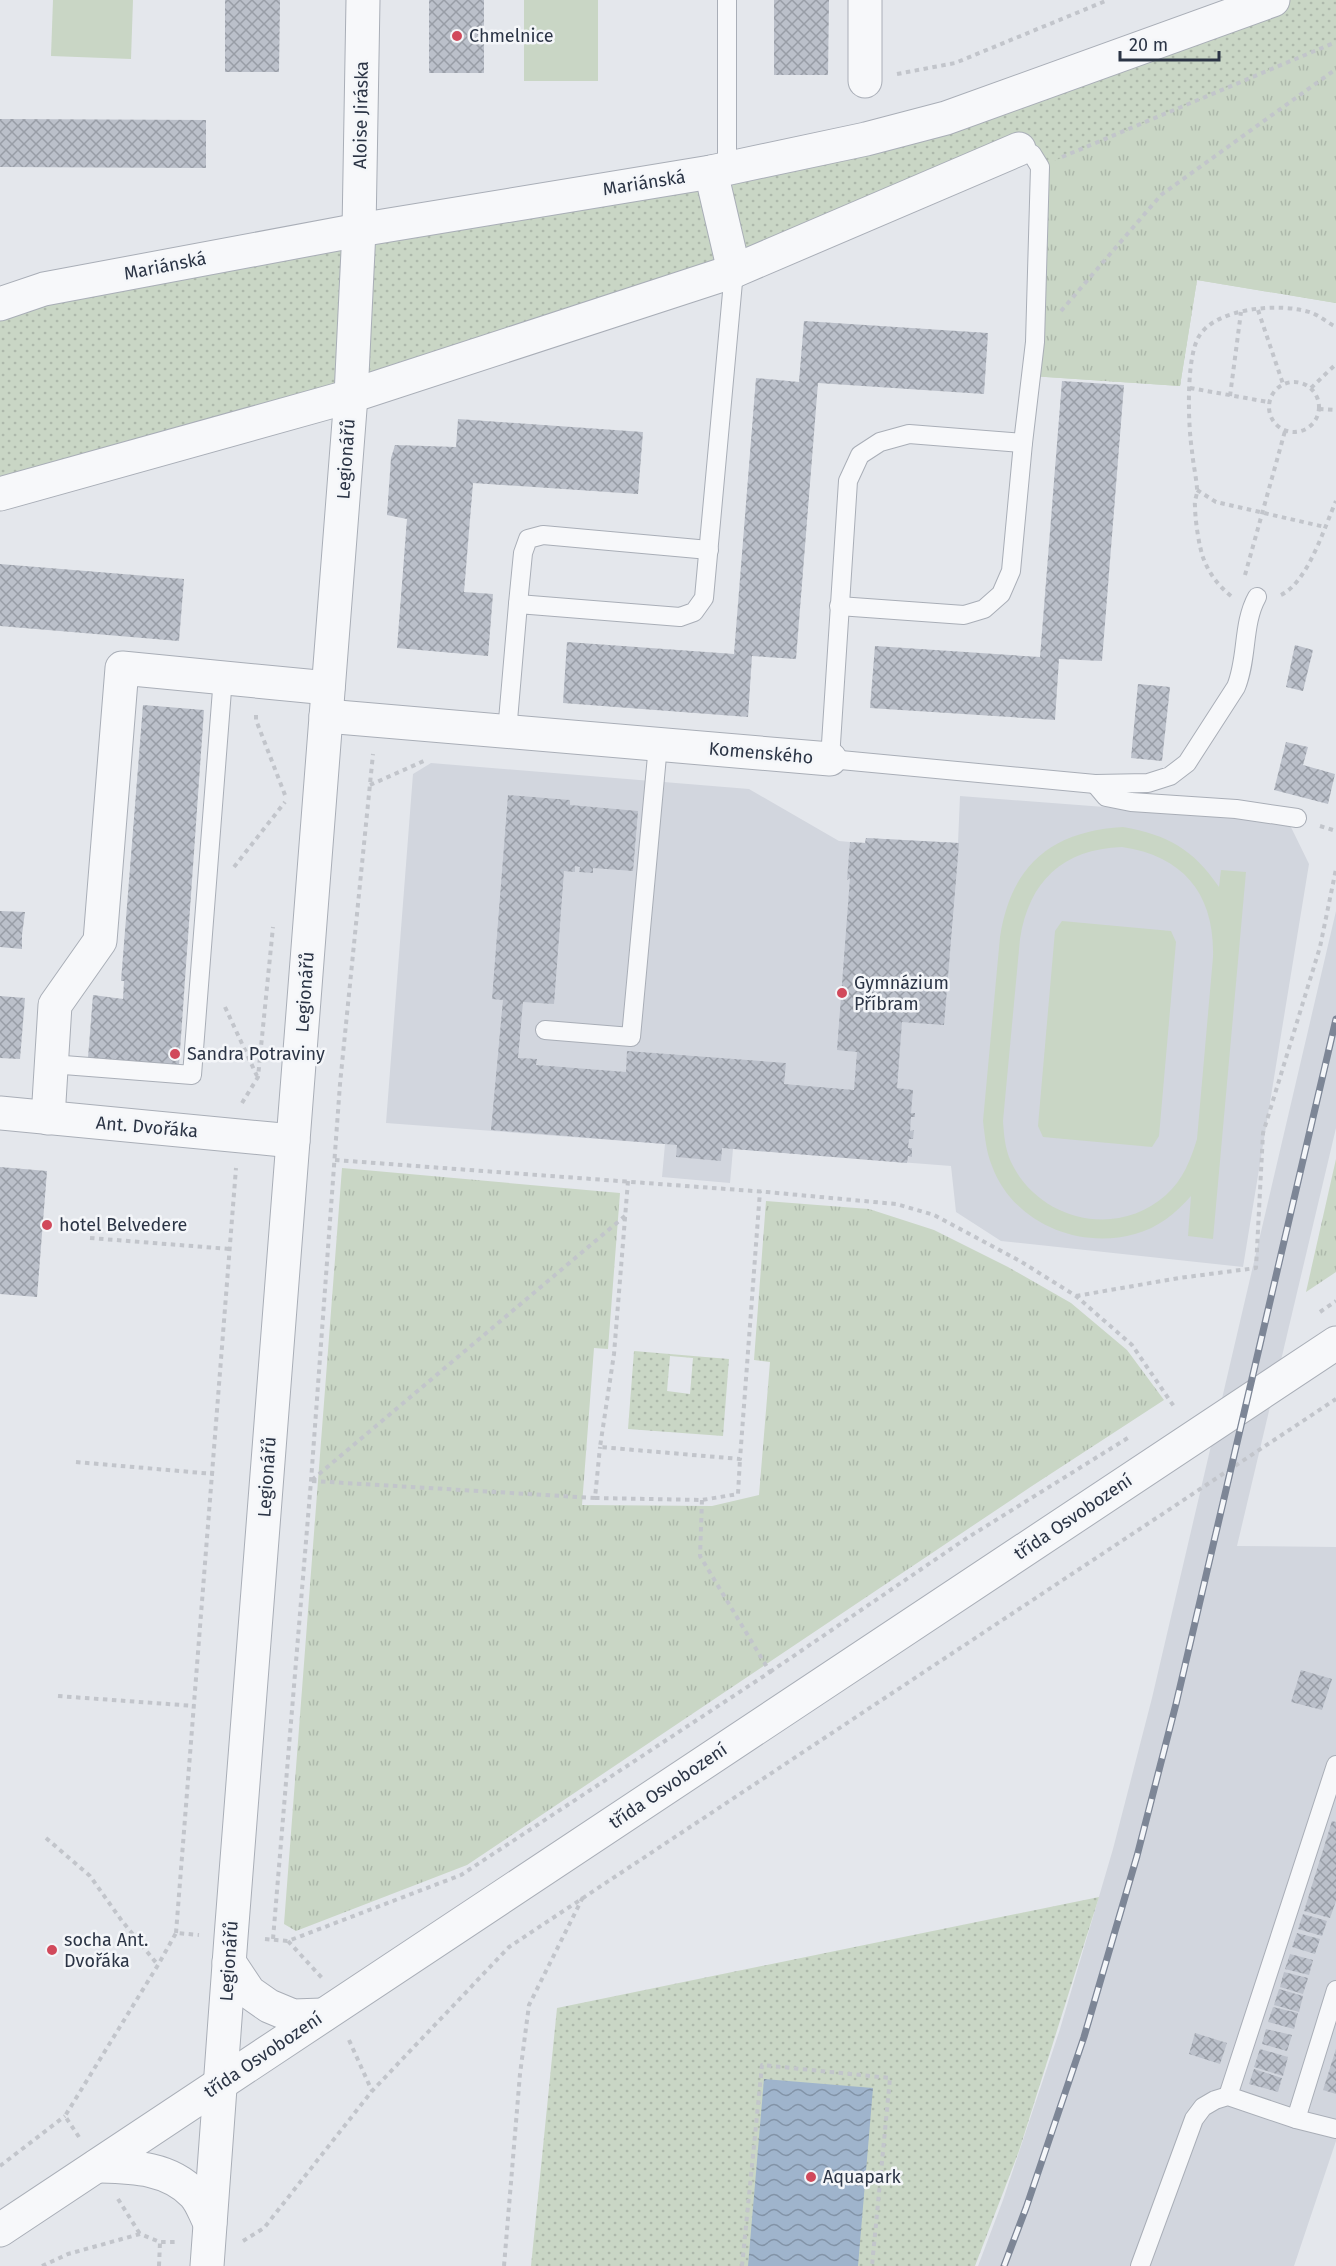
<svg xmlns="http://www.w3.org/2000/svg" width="1336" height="2266" font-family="'Fira Sans',sans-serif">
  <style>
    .built { fill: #d2d6de }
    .grass { fill: url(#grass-dots); fill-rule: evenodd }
    .park { fill: url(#park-tufts) }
    .pitch { fill: #c9d6c5; fill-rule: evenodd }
    .water { fill: url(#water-waves) }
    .building { fill: url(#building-cross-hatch) }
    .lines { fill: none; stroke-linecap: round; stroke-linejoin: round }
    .lane-casing { stroke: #a9aeb7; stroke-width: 20 }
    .street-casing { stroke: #a9aeb7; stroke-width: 35 }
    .path { stroke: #c2c5cb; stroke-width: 4; stroke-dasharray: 4.5 4.5; stroke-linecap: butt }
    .lane { stroke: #f7f8fa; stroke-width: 18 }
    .street { stroke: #f7f8fa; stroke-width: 33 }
    .rail-casing { stroke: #7d8696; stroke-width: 7 }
    .rail { stroke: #f4f6f9; stroke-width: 4.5; stroke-dasharray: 14; stroke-linecap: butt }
    .poi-dot { fill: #d1495b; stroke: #f4f6f9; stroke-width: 2 }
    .labels { text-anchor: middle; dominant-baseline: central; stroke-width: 5; stroke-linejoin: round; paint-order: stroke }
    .poi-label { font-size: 18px; fill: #2b3445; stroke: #f4f6f9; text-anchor: start }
    .street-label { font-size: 18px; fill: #2b3445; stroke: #f4f6f9 }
  </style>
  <defs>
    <pattern id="grass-dots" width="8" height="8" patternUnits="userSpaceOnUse" patternTransform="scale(1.5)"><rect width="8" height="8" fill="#c9d6c5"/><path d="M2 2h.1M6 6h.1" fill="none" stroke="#adb8ab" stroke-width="1.8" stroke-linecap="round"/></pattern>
    <pattern id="park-tufts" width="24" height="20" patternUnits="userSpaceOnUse" patternTransform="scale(1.5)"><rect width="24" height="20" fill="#c9d6c5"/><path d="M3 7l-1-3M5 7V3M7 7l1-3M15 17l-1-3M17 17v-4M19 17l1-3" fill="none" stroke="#adb8ab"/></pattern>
    <pattern id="water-waves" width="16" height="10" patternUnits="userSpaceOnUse" patternTransform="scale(1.5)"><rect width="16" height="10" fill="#9fb4cc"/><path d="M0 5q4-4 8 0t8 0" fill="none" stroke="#8293a7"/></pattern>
    <pattern id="building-cross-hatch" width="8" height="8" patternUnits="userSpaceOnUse" patternTransform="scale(1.5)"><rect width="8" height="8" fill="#bbc0ca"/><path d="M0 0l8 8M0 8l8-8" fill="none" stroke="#989da6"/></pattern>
  </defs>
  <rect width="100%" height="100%" fill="#e4e7ec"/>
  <g class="built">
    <polygon points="431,763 749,789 839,841 850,842 865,843 866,838 958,843 960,796 1288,821 1309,864 1243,1267 1001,1241 956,1212 951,1166 733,1149 730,1183 662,1177 665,1144 386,1123 413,774"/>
    <polygon points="1336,911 1336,1128 1237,1546 1336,1547 1336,2141 1294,2266 978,2266 1003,2200 1060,2029 1113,1849 1152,1698"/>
  </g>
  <g class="grass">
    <polygon points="1273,0 1336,0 1336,303 1197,280 1180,386 1031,376 1032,154 734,271 0,494 0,304 727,169"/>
    <path d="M634 1351 729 1359 723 1436 628 1429ZM670 1356 693 1358 690 1394 667 1391Z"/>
    <polygon points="1099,1897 1019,2151 975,2266 531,2266 557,2008"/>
  </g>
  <g class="park">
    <polygon points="1336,41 1336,303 1197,280 1180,386 1031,376 1040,167"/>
    <polygon points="1336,1159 1336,1272 1306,1292"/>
    <polygon points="342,1168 620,1193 608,1349 594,1348 582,1505 712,1506 759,1495 770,1362 754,1360 766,1201 869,1209 934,1230 1008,1267 1071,1303 1127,1350 1164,1400 1032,1486 467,1865 296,1931 284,1924"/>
  </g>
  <g class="pitch">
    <polygon points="53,0 133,0 131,59 51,56"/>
    <rect x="524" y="0" width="74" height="81"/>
    <path d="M1123 827C1168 835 1193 849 1219 887L1221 870 1246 872 1213 1239 1188 1236 1191 1196C1176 1213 1158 1228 1135 1234 1079 1250 1013 1223 992 1166 986 1151 985 1137 983 1121L1000 937C1011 865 1052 831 1123 827ZM1122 847C1184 856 1215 895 1213 957L1197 1139C1191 1159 1183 1180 1166 1195 1117 1239 1039 1221 1011 1162 1005 1149 1004 1135 1003 1121L1020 939C1029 881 1063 849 1122 847Z"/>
    <polygon points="1062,921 1171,931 1176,942 1159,1136 1152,1147 1043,1137 1038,1126 1055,931"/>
  </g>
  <polygon class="water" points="764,2079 873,2088 858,2266 748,2266"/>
  <g class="building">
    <polygon points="225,0 280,0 279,72 225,72"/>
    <rect x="429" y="0" width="55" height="73"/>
    <polygon points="774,0 829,0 828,75 774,75"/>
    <polygon points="0,119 206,120 206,168 0,167"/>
    <polygon points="804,321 988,333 984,394 818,383 796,659 752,656 748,717 563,703 567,642 734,654 756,378 799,382"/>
    <polygon points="1062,381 1124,385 1102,661 1059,659 1055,720 870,708 875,646 1040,657"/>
    <polygon points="458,419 643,432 638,494 473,483 464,592 493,594 488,656 397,648 407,519 387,515 391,458 395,445 456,447"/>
    <polygon points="0,564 184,579 179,641 0,626"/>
    <polygon points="1295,645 1313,650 1303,691 1286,687"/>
    <polygon points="1138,684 1170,687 1162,761 1131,758"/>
    <polygon points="143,705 204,710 179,1065 88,1058 93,995 123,999 124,981 121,981"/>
    <polygon points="1286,742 1308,747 1303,765 1335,774 1328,804 1274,790"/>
    <polygon points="508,795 570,800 570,805 638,811 633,871 593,868 593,873 579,872 580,867 575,866 575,872 564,871 554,1004 523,1002 518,1058 537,1059 536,1065 626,1072 627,1051 786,1063 784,1084 854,1090 857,1052 837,1050 850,878 847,880 850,842 865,843 866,838 959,843 944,1025 902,1022 897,1088 913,1090 911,1113 915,1113 915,1117 911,1117 910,1131 914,1130 913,1139 909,1139 908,1148 912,1148 912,1157 908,1156 907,1163 722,1148 721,1161 676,1157 677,1145 491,1130 503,1000 492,999"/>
    <polygon points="0,911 25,912 22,935 22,949 0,947"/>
    <polygon points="0,996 25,998 20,1059 0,1058"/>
    <polygon points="0,1167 47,1171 37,1297 0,1294"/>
    <polygon points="1301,1670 1332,1679 1322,1710 1291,1702"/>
    <polygon points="1332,1821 1336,1822 1336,1901 1330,1918 1304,1911"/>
    <polygon points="1303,1914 1327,1921 1322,1936 1298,1929"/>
    <polygon points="1297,1933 1320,1939 1315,1954 1292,1947"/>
    <polygon points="1290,1954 1313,1960 1309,1975 1285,1969"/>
    <polygon points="1284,1972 1308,1978 1303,1994 1280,1987"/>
    <polygon points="1279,1989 1303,1996 1299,2012 1274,2005"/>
    <polygon points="1273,2007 1298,2013 1294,2029 1268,2022"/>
    <polygon points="1266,2029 1292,2035 1287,2051 1262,2044"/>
    <polygon points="1195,2033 1227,2043 1220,2064 1189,2054"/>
    <polygon points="1260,2049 1288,2057 1283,2076 1254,2067"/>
    <polygon points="1336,2049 1336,2094 1323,2090"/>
    <polygon points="1254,2069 1282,2078 1278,2092 1249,2084"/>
  </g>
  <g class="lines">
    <g class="lane-casing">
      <g id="lane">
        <polyline points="727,0 727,169"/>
        <path d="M1023 443 909 434 880 442 860 455 848 481 830 759 1095 784 1148 783 1170 776 1187 763 1236 687C1248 658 1242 624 1257 597"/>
        <polyline points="518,604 523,553 528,539 543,535 709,550"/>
        <polyline points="839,606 964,615 984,609 1001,594 1011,571 1023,443 1035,342 1040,167 1032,154 1019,149"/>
        <polyline points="507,732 518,604 680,617 694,612 704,598 734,271"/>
        <polyline points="1095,784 1106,797 1131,802 1236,809 1297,818"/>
        <polyline points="545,1030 631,1037 658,745"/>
        <polyline points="51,1064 192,1075 223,677"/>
        <polyline points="1228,2096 1336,1765"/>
        <polyline points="1296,2119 1336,1990"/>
        <polyline points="1140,2266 1194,2119 1203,2107 1215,2100 1228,2096 1296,2119 1336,2129"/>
      </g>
    </g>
    <g class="street-casing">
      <g id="street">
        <polyline points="865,81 865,0"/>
        <polyline points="711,172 734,271"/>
        <polyline points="0,304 44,289 359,230 711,172 866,139 946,118 1273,0"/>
        <polyline points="0,494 351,396 734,271 1019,149"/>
        <polyline points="326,716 830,759"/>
        <polyline points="0,1113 293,1141"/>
        <polyline points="48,1118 55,1005 100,941 122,668 328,688"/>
        <polyline points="229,1962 249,1992 269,2006 293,2016 323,2015"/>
        <path d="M97 2166C132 2167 168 2167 194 2194 201 2201 205 2214 210 2223"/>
        <polyline points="0,2230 1336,1343"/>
        <polyline points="207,2266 231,1937 351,396 359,230 363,0"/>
      </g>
    </g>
    <g class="path">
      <polyline points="897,74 955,63 1108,0"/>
      <polyline points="1062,157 1336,42"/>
      <polyline points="1258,310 1283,384"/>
      <polyline points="1061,311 1161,195 1336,69"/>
      <circle cx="1294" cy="407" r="25"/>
      <polyline points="1190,388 1268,402"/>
      <polyline points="1311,388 1336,364"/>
      <polyline points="1230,396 1241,312"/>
      <polyline points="1319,409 1336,410"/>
      <polyline points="1197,490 1216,502 1325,527"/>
      <polyline points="1245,575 1285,431"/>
      <path d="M1281 595C1308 582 1324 528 1336 501"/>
      <path d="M1231 596C1219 586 1210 575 1204 560 1199 548 1195 519 1195 506 1194 500 1198 494 1197 488 1196 476 1193 463 1192 451 1188 425 1186 361 1198 338 1214 307 1283 302 1312 313 1320 316 1328 323 1336 327"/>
      <polyline points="256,715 256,720 285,795"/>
      <polyline points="370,785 426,760"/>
      <polyline points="1320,826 1336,831"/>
      <polyline points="234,867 285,802"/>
      <polyline points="225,1007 257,1076"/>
      <polyline points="242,1103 258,1077 273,927"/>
      <polyline points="335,1160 767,1192 896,1204 934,1215 1020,1261 1076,1296 1132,1345 1175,1408"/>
      <polyline points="628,1181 614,1354 600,1447 740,1459 760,1191"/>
      <polyline points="90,1238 230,1249"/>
      <polyline points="1076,1296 1179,1278 1256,1268 1263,1133 1320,947 1336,869"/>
      <polyline points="1320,1312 1336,1301"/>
      <polyline points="76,1462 214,1474"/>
      <polyline points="312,1480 625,1216"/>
      <polyline points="312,1481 595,1498 600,1447"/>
      <polyline points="595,1498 702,1500 738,1494 740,1459"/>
      <polyline points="770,1672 967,1538 1131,1436"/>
      <polyline points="58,1696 195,1706"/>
      <polyline points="46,1838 90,1876 122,1921 158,1965"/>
      <polyline points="176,1933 236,1168"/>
      <polyline points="265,1939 288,1941 461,1875 770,1672 700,1556 702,1500"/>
      <polyline points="273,1939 311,1481 340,1084 373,754"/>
      <polyline points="288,1941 322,1978"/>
      <polyline points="349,2040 372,2091"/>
      <polyline points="79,2137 65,2116 158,1965 176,1933 199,1935"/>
      <polyline points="0,2166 65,2116"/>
      <polyline points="118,2199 140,2234"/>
      <polyline points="243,2241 264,2228 372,2091 509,1947 1336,1399"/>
      <polyline points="42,2266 68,2254 140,2234 160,2242 176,2242"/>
      <polyline points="159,2266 160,2242"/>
      <polyline points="504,2266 520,2074 529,2005 583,1897"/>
      <polyline points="742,2266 762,2065 890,2078 872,2266"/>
    </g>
    <use href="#lane" class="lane"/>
    <use href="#street" class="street"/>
    <g class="rail-casing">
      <polyline id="rail" points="1004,2266 1026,2208 1084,2037 1137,1856 1176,1704 1336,1019"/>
    </g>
    <use href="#rail" class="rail"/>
  </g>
  <g class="poi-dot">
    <circle cx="457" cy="36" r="6"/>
    <circle cx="842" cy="993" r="6"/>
    <circle cx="175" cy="1054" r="6"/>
    <circle cx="47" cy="1225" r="6"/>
    <circle cx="52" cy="1950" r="6"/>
    <circle cx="811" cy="2177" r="6"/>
  </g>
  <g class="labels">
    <g class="poi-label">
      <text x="469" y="36">Chmelnice</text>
      <text x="854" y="983">Gymnázium<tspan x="854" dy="21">Příbram</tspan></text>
      <text x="187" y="1054">Sandra Potraviny</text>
      <text x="59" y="1225">hotel Belvedere</text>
      <text x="64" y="1940">socha Ant.<tspan x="64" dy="21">Dvořáka</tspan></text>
      <text x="823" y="2177">Aquapark</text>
    </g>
    <g class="street-label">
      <text transform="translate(361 115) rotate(-89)">Aloise Jiráska</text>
      <text transform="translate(644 183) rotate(-9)">Mariánská</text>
      <text transform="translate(165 266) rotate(-11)">Mariánská</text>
      <text transform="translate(346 459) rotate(-86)">Legionářů</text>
      <text transform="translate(761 753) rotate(5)">Komenského</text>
      <text transform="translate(305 992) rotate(-86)">Legionářů</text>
      <text transform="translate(147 1127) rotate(5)">Ant. Dvořáka</text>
      <text transform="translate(267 1477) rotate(-86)">Legionářů</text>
      <text transform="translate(1073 1517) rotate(-34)">třída Osvobození</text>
      <text transform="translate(668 1786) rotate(-34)">třída Osvobození</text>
      <text transform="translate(229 1961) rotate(-86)">Legionářů</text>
      <text transform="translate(263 2055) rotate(-34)">třída Osvobození</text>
    </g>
  </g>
  <path d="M1120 51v9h99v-9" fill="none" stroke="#2b3445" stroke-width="3"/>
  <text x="1129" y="51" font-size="18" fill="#2b3445" stroke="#f4f6f9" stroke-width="4.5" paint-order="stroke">20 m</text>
</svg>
